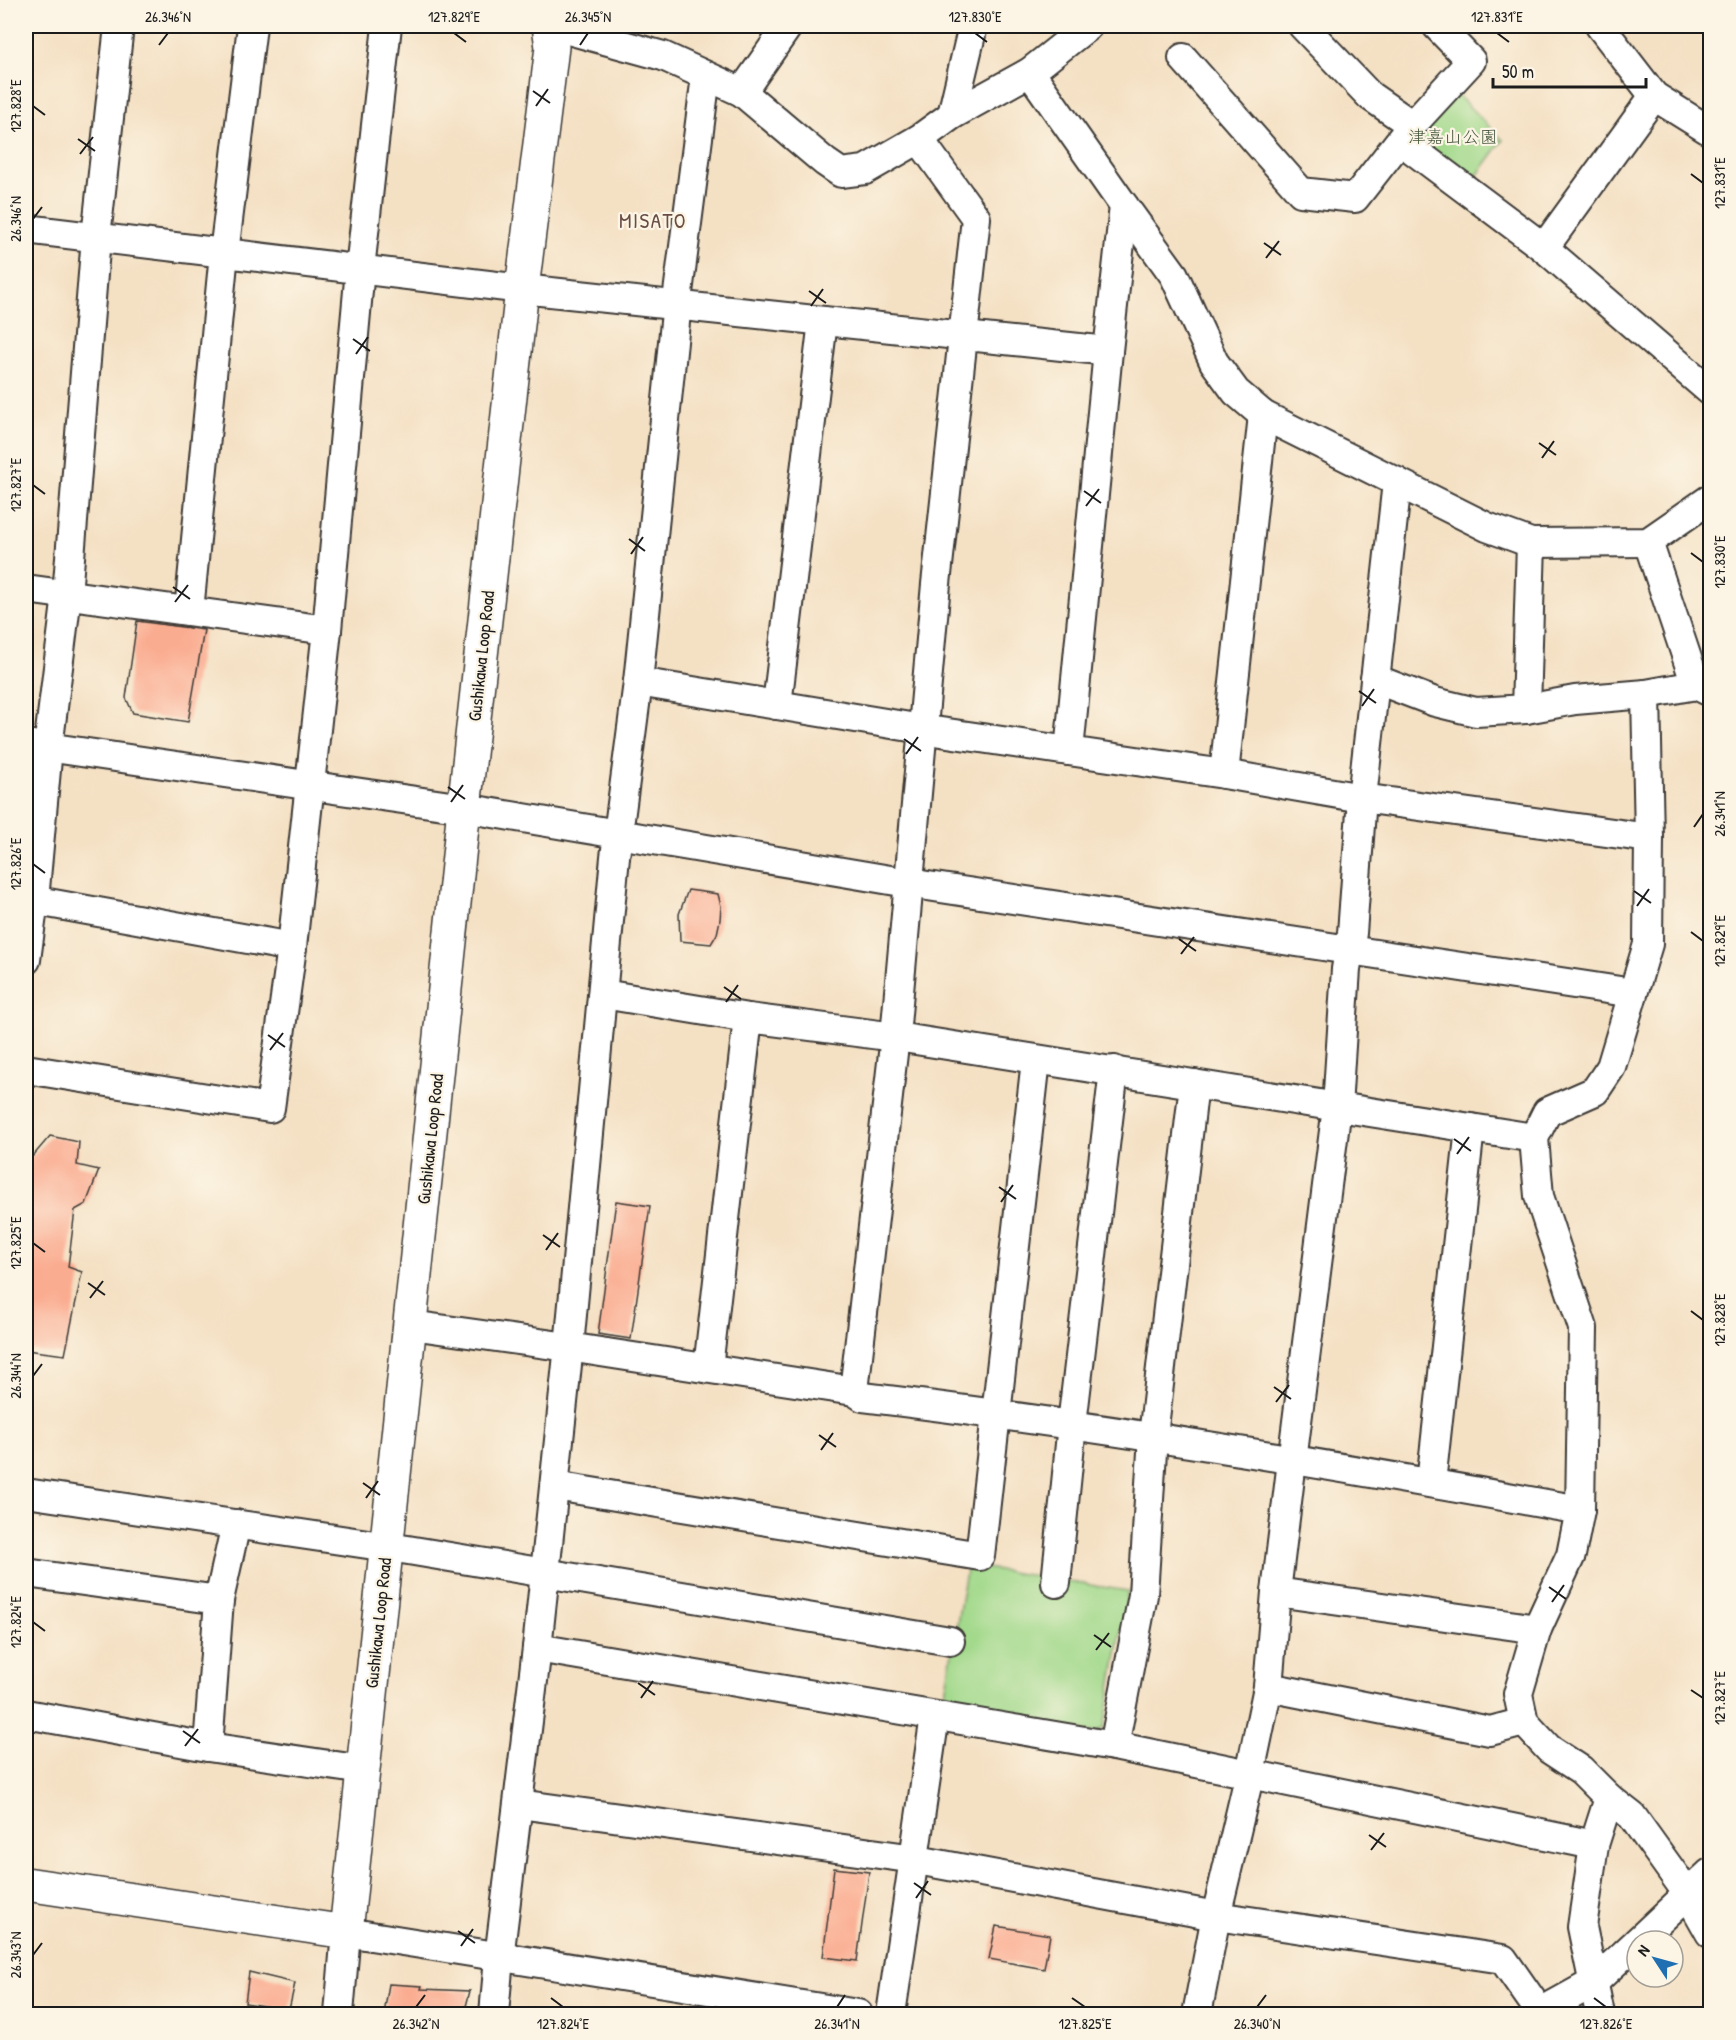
<svg xmlns="http://www.w3.org/2000/svg" width="1736" height="2040" font-family="'Patrick Hand','Klee One',sans-serif">
  <style>
    .green { fill: #a2d98b; stroke: #5f7a54; stroke-width: 1.5 }
    .building { fill: #faac90 }
    .lines { fill: none; stroke-linecap: round; stroke-linejoin: round }
    .minor-casing { stroke: #3c3935; stroke-width: 32 }
    .major-casing { stroke: #3c3935; stroke-width: 36 }
    .minor { stroke: #fff; stroke-width: 28 }
    .major { stroke: #fff; stroke-width: 33 }
    .ticks { fill: none; stroke: #1c1c1c; stroke-width: 2 }
    .labels { text-anchor: middle; dominant-baseline: central; stroke-width: 4.5; stroke-linejoin: round; paint-order: stroke }
    .park-label { font-size: 18px; fill: #44553d; stroke: #fcf5e5 }
    .street-label { font-size: 18px; fill: #1c1c1c; stroke: #fcf5e5 }
    .quarter-label { font-size: 21px; letter-spacing: 1.5px; fill: #6a4e45; stroke: #fcf5e5 }
    .neatline { fill: none; stroke: #1c1c1c; stroke-width: 2 }
    .ticks-label { font-size: 15px; text-anchor: middle; fill: #1c1c1c }
  </style>
  <rect width="100%" height="100%" fill="#fcf5e5"/>
  <filter id="ink" filterUnits="userSpaceOnUse"><feTurbulence type="fractalNoise" baseFrequency=".0167" numOctaves="2"/><feDisplacementMap in="SourceGraphic" scale="12" xChannelSelector="R" yChannelSelector="G"/><feConvolveMatrix kernelMatrix="1 2 1 2 8 2 1 2 1" color-interpolation-filters="sRGB"/></filter>
  <filter id="wash" filterUnits="userSpaceOnUse"><feTurbulence type="fractalNoise" baseFrequency=".008" numOctaves="4" result="noise"/><feDisplacementMap in="SourceGraphic" scale="24" xChannelSelector="R" yChannelSelector="G"/><feGaussianBlur stdDeviation="1.35" result="paint"/><feColorMatrix in="noise" values="0 0 0 0 0 0 0 0 0 0 0 0 0 0 0 0 0 1.4 0 .05"/><feComposite in="paint" operator="in"/></filter>
  <g filter="url(#wash)">
    <rect width="100%" height="100%" fill="#f4e0c3"/>
    <g class="green">
      <polygon points="1448,86 1503,140 1468,188 1400,139"/>
      <polygon points="967,1565 1128,1591 1104,1728 1095,1733 943,1705"/>
    </g>
    <g id="blocks">
      <g class="building">
        <polygon points="137,621 204,630 188,722 133,713 126,698"/>
        <polygon points="688,890 718,894 721,906 720,920 717,934 711,944 680,941 679,914"/>
        <polygon points="50,1136 79,1142 77,1165 99,1170 86,1204 75,1210 68,1267 82,1272 65,1355 26,1350 26,1155 33,1156"/>
        <polygon points="616,1201 650,1206 631,1339 598,1334"/>
        <polygon points="834,1868 869,1872 857,1961 823,1957"/>
        <polygon points="996,1926 1050,1935 1044,1969 989,1959"/>
        <polygon points="249,1972 295,1983 289,2010 245,2003"/>
        <polygon points="389,1984 422,1986 421,1989 470,1991 464,2014 384,2014"/>
      </g>
    </g>
  </g>
  <g filter="url(#ink)">
    <use href="#blocks" fill-opacity="0" stroke="#3c3935" stroke-width="1.5"/>
    <g class="lines">
      <g class="minor-casing">
        <g id="minor">
          <polyline points="554,26 663,56 742,92 825,162 841,173 865,170 919,139 952,115 1030,72 1088,26"/>
          <polyline points="1303,26 1370,96 1412,125"/>
          <polyline points="1600,26 1654,96 1710,131"/>
          <polyline points="1183,58 1301,192 1355,198 1412,125 1471,61 1437,26"/>
          <polyline points="1030,72 1124,206 1108,351 1069,751"/>
          <polyline points="706,76 678,293 638,682 934,731 1224,774 1362,798 1649,838"/>
          <polyline points="742,92 788,26"/>
          <polyline points="952,115 973,26"/>
          <polyline points="1401,141 1544,248 1710,391"/>
          <polyline points="1124,206 1174,275 1214,362 1236,392 1263,415 1487,527 1531,543 1648,542 1710,499"/>
          <polyline points="26,229 522,289 1108,351"/>
          <polyline points="1544,248 1654,96"/>
          <polyline points="1648,542 1696,685"/>
          <polyline points="26,589 327,630 360,269 387,26"/>
          <polyline points="189,611 224,253 252,26"/>
          <polyline points="1375,679 1435,702 1476,712 1526,709 1575,700 1646,694 1696,685 1710,692"/>
          <polyline points="1646,694 1649,838 1648,944 1611,1067 1595,1091 1547,1112 1534,1138 1539,1196 1583,1328 1580,1510 1571,1555 1537,1629 1518,1694 1524,1722 1549,1749 1581,1770 1609,1798 1632,1816 1688,1894 1710,1933"/>
          <polyline points="777,705 823,321"/>
          <polyline points="1526,709 1531,543"/>
          <polyline points="26,744 464,808 908,883 1633,993"/>
          <polyline points="1224,774 1263,415"/>
          <polyline points="26,899 292,947"/>
          <polyline points="26,960 34,900 48,748 67,595 96,237 119,26"/>
          <polyline points="603,994 748,1018 903,1038 1534,1138"/>
          <polyline points="26,1069 270,1108 292,947 327,630"/>
          <path d="M411 1325 568 1347 854 1391 863 1397C1104 1426 1342 1467 1580 1510"/>
          <polyline points="708,1368 748,1018"/>
          <polyline points="854,1391 895,1036 936,584 976,218 919,139"/>
          <polyline points="1431,1483 1470,1128"/>
          <polyline points="555,1486 980,1556 1036,1060"/>
          <polyline points="26,1493 408,1550 950,1641"/>
          <polyline points="26,1573 219,1600 208,1747 26,1714"/>
          <polyline points="1056,1583 1072,1424 1114,1070"/>
          <polyline points="1276,1592 1537,1629"/>
          <polyline points="219,1600 236,1524"/>
          <polyline points="537,1648 570,1336 615,857 638,682"/>
          <polyline points="1268,1687 1490,1731 1524,1722"/>
          <polyline points="1114,1746 1143,1595 1153,1436 1194,1084"/>
          <polyline points="208,1747 363,1770"/>
          <polyline points="519,1804 901,1857 1216,1916 1503,1959 1540,2012"/>
          <polyline points="1638,1941 1710,1873"/>
          <polyline points="339,2014 346,1932 858,2014"/>
          <polyline points="494,2014 499,1958 537,1648 1114,1746 1594,1845"/>
          <polyline points="891,2014 935,1716"/>
          <polyline points="1197,2014 1216,1916 1250,1773 1268,1687 1276,1592 1292,1461 1337,1107 1346,969 1352,933 1362,798 1397,482"/>
          <polyline points="1537,2014 1593,1983 1637,1942"/>
          <polyline points="1600,2014 1582,1927 1594,1845 1609,1798"/>
        </g>
      </g>
      <g class="major-casing">
        <polyline id="major" points="26,1884 346,1932 464,808 522,289 552,47 549,26"/>
      </g>
      <use href="#minor" class="minor"/>
      <use href="#major" class="major"/>
    </g>
  </g>
  <path class="ticks" d="M454 33 466 42M975 33 987 42M1497 33 1509 42M159 45 168 33M580 45 588 33M533 91 550 103M33 106 45 115M536 106 548 89M78 139 95 151M80 154 93 137M1691 174 1703 183M33 219 42 207M1264 243 1281 255M1266 258 1279 241M809 291 826 303M811 306 823 289M353 339 370 351M356 354 368 337M1539 443 1556 455M1542 458 1554 441M33 485 45 494M1084 491 1101 503M1086 506 1099 489M629 539 645 551M1691 553 1703 562M631 554 643 537M173 587 190 599M175 602 188 585M1359 691 1376 703M1362 706 1374 689M904 739 921 751M906 754 918 737M448 787 465 799M451 802 463 785M1694 827 1703 814M33 864 45 873M1634 891 1651 903M1637 906 1649 889M1691 932 1703 941M1179 939 1196 951M1181 954 1194 937M724 987 741 999M726 1002 738 985M268 1035 285 1047M270 1050 283 1033M1454 1139 1471 1151M1457 1154 1469 1137M999 1187 1016 1199M1001 1202 1013 1185M543 1235 560 1247M33 1243 45 1252M546 1250 558 1233M88 1283 105 1295M90 1298 103 1281M1691 1311 1703 1320M33 1376 42 1364M1274 1387 1291 1399M1276 1402 1289 1385M819 1435 836 1447M821 1450 833 1433M363 1483 380 1495M366 1498 378 1481M1549 1587 1566 1599M1552 1602 1564 1585M33 1622 45 1631M1094 1635 1111 1647M1096 1650 1109 1633M638 1683 655 1695M1691 1690 1703 1698M641 1698 653 1681M183 1731 200 1743M185 1746 198 1729M1369 1835 1386 1847M1371 1850 1384 1833M914 1883 931 1895M916 1898 928 1881M458 1931 475 1943M461 1946 473 1929M33 1955 42 1943M551 1998 563 2007M1072 1998 1085 2007M1594 1998 1606 2007M416 2007 425 1995M837 2007 845 1995M1257 2007 1266 1995"/>
  <g class="labels">
    <g class="park-label">
      <text x="1453" y="136">津嘉山公園</text>
    </g>
    <g class="street-label">
      <text transform="translate(481 656) rotate(-84)">Gushikawa Loop Road</text>
      <text transform="translate(430 1139) rotate(-84)">Gushikawa Loop Road</text>
      <text transform="translate(378 1623) rotate(-84)">Gushikawa Loop Road</text>
    </g>
    <g class="quarter-label">
      <text x="653" y="220">MISATO</text>
    </g>
  </g>
  <rect width="1736" height="2040" fill="none" stroke="#fcf5e5" stroke-width="66"/>
  <g transform="translate(1655 1959) rotate(306)"><circle r="28" fill="#fcf5e5" stroke="#a29e95" stroke-width="1.5"/>
  <path d="M0-4.5L10 22L0 15L-10 22Z" fill="#1f6fb2"/>
  <text y="-9" font-size="16" font-weight="bold" text-anchor="middle" fill="#1c1c1c">N</text>
  </g>
  <path d="M1493 78v9h153v-9" fill="none" stroke="#1c1c1c" stroke-width="3"/>
  <text x="1502" y="78" font-size="18" fill="#1c1c1c" stroke="#fcf5e5" stroke-width="4.5" paint-order="stroke">50 m</text>
  <rect x="33" y="33" width="1670" height="1974" class="neatline"/>
  <g class="ticks-label">
    <text x="168" y="22">26.346°N</text>
    <text x="454" y="22">127.829°E</text>
    <text x="588" y="22">26.345°N</text>
    <text x="975" y="22">127.830°E</text>
    <text x="1497" y="22">127.831°E</text>
    <text transform="translate(16 106) rotate(-90)" y="5">127.828°E</text>
    <text transform="translate(1720 183) rotate(-90)" y="5">127.831°E</text>
    <text transform="translate(16 219) rotate(-90)" y="5">26.346°N</text>
    <text transform="translate(16 485) rotate(-90)" y="5">127.827°E</text>
    <text transform="translate(1720 562) rotate(-90)" y="5">127.830°E</text>
    <text transform="translate(1720 814) rotate(-90)" y="5">26.341°N</text>
    <text transform="translate(16 864) rotate(-90)" y="5">127.826°E</text>
    <text transform="translate(1720 941) rotate(-90)" y="5">127.829°E</text>
    <text transform="translate(16 1243) rotate(-90)" y="5">127.825°E</text>
    <text transform="translate(1720 1320) rotate(-90)" y="5">127.828°E</text>
    <text transform="translate(16 1376) rotate(-90)" y="5">26.344°N</text>
    <text transform="translate(16 1622) rotate(-90)" y="5">127.824°E</text>
    <text transform="translate(1720 1698) rotate(-90)" y="5">127.827°E</text>
    <text transform="translate(16 1955) rotate(-90)" y="5">26.343°N</text>
    <text x="416" y="2029">26.342°N</text>
    <text x="563" y="2029">127.824°E</text>
    <text x="837" y="2029">26.341°N</text>
    <text x="1085" y="2029">127.825°E</text>
    <text x="1257" y="2029">26.340°N</text>
    <text x="1606" y="2029">127.826°E</text>
  </g>
</svg>
